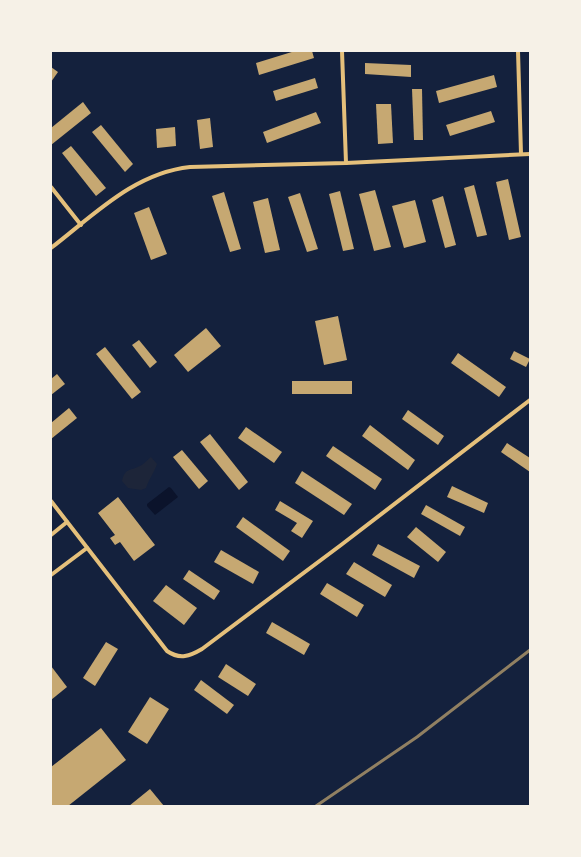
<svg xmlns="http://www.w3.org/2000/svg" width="581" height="857" font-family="Mulish,sans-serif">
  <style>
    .green { fill: #1d2539 }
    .water { fill: #0b132b }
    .building { fill: #c6a872 }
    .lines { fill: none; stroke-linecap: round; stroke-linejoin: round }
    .minor { stroke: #e5c07b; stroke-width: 4 }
    .rail { stroke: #918062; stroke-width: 3 }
  </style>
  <rect width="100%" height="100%" fill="#14213d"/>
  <path class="green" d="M151 457 157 464C154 473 149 479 146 488L141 490 128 488 122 481C125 468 130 471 140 466 144 464 147 460 151 457Z"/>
  <polygon class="water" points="169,487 171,488 178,497 155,515 147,506 147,504"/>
  <g class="building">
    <polygon points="295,51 312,51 314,58 259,75 256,63"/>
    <polygon points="365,63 411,65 411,77 365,74"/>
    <polygon points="51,67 58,72 51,82"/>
    <polygon points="494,75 497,87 439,103 436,91"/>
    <polygon points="315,78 318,88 276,101 273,91"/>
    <polygon points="412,89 422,89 423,140 414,140"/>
    <polygon points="83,102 91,113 51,145 51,128"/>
    <polygon points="376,104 391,104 393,143 378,144"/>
    <polygon points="491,111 495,122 450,136 446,125"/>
    <polygon points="316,112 321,123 267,143 263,132"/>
    <polygon points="210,118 213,147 200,149 197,120"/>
    <polygon points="101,125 133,164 125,172 92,132"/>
    <polygon points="175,127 176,146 157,148 156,129"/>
    <polygon points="71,146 106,188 96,196 62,153"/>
    <polygon points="508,179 521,237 509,240 496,182"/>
    <polygon points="474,185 487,235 477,237 464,188"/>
    <polygon points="375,190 391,247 374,251 359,194"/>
    <polygon points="340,191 354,249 343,251 329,194"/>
    <polygon points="224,192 241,249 230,252 212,196"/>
    <polygon points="300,193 318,249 307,252 288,197"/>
    <polygon points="443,196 456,245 445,248 432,200"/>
    <polygon points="268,198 280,250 265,253 253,202"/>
    <polygon points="415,200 426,242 404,248 392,206"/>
    <polygon points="149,207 167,254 151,260 134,213"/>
    <polygon points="338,316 347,360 324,365 315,321"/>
    <polygon points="206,328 221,346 188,372 174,355"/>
    <polygon points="139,340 157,362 150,368 132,345"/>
    <polygon points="105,347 141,392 132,399 96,354"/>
    <polygon points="514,351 530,359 526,367 510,359"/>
    <polygon points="458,353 506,387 499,397 451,363"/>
    <polygon points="57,374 65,384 51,395 51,379"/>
    <rect x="292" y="381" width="60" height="13"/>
    <polygon points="69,408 77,418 51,439 51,423"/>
    <polygon points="408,410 444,436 438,445 402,419"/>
    <polygon points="370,425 415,460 408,470 362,436"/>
    <polygon points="246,427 282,452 274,463 238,438"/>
    <polygon points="210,434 248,482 239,490 200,442"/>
    <polygon points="507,443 530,458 530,472 501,452"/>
    <polygon points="333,446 382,479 375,490 326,456"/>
    <polygon points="182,450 208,481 199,489 173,457"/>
    <polygon points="302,471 352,504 344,515 295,483"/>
    <polygon points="452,486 488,503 484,513 447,497"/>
    <polygon points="118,497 155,545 134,561 120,542 115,545 110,538 115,535 98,513"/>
    <polygon points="280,501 313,521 302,538 291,531 297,523 275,510"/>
    <polygon points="426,505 465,527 460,536 421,514"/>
    <polygon points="243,517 290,551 283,561 236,527"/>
    <polygon points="416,527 446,552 438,562 407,537"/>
    <polygon points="378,544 420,566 414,578 372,555"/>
    <polygon points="221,550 259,572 253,584 214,562"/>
    <polygon points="354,562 392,585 385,597 346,574"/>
    <polygon points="189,570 220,591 214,600 183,579"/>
    <polygon points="327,583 364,605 357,617 320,594"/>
    <polygon points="166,585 197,608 184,625 153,601"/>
    <polygon points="272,622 310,644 304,655 266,633"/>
    <polygon points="106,642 118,649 95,686 83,678"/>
    <polygon points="226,664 256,684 248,696 218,677"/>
    <polygon points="51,666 67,687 51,700"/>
    <polygon points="201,680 234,705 227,714 194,690"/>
    <polygon points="150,697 169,709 147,744 128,732"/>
    <polygon points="101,728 126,760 68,806 51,806 51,767"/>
    <polygon points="150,789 164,806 129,806"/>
  </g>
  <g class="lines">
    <g class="minor">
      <polyline points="342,51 346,163"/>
      <polyline points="518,51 521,154"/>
      <polyline points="51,187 81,225"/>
      <path d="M51 248C94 215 134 173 190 167L346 163 530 154"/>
      <path d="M51 501 167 651C180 660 190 656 202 649L341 545 530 400"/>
      <polyline points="51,535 67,522"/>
      <polyline points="51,575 87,548"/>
    </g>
    <polyline class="rail" points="316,806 417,737 530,650"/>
  </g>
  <rect width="581" height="857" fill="none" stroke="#f6f1e7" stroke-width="104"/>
</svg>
